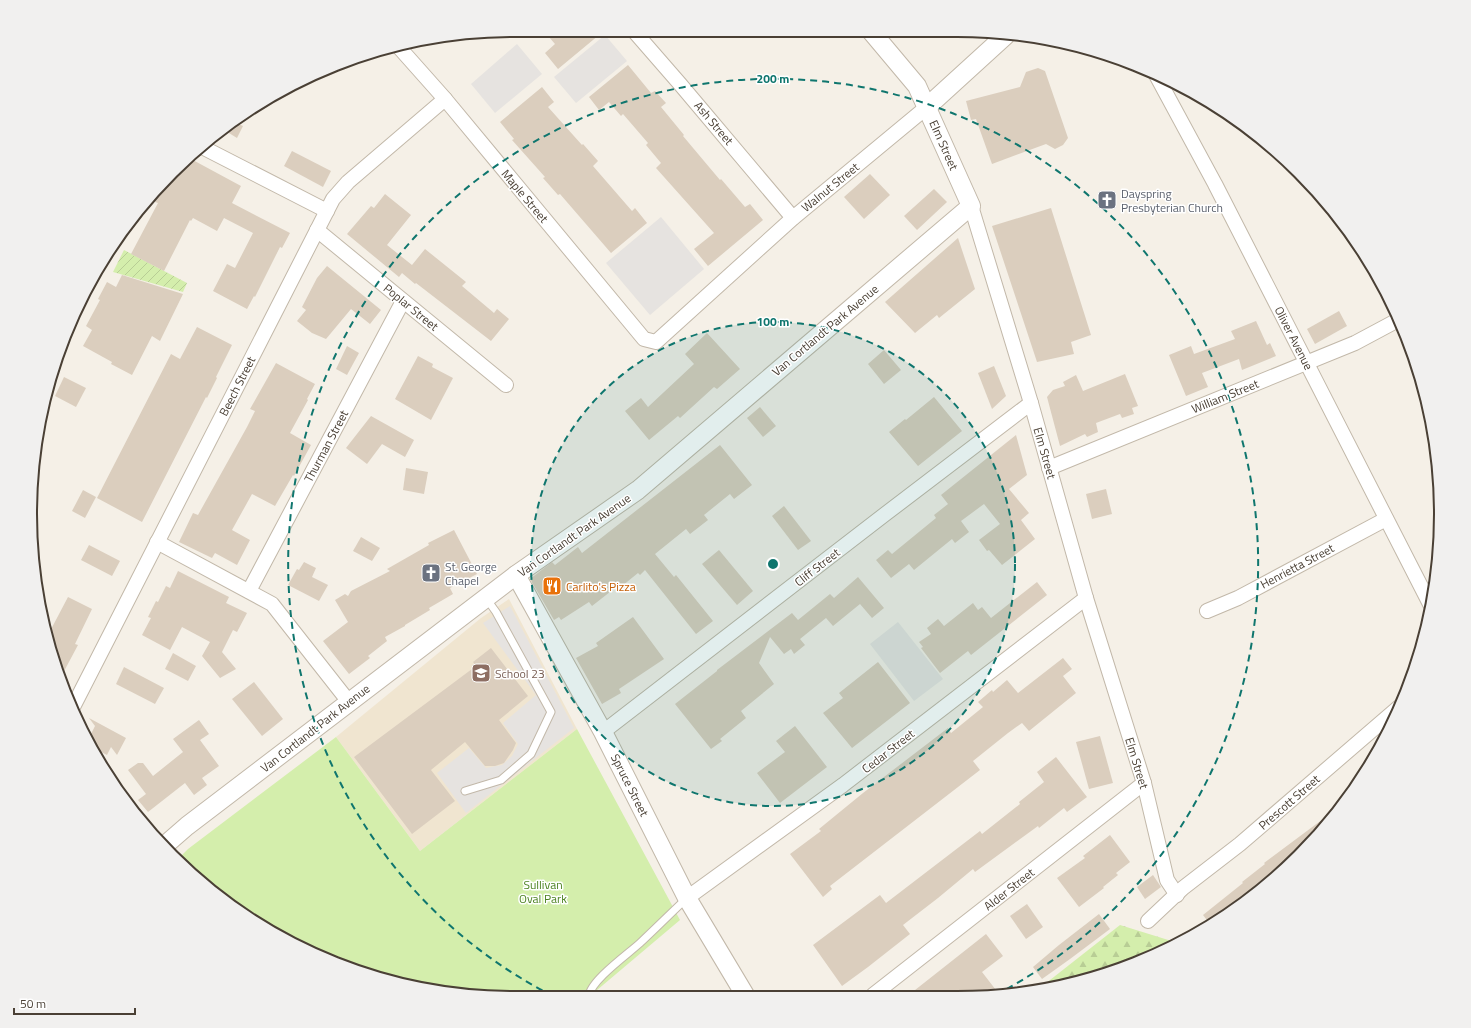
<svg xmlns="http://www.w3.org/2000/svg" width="1471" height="1028" font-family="'Titillium Web',sans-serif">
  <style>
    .education { fill: #f0e5d0 }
    .forest { fill: url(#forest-firs) }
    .park { fill: #d4eeac }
    .garden { fill: url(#garden-furrows) }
    .parking { fill: #e6e3e0 }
    .building { fill: #dbcebe }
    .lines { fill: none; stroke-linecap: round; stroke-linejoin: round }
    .service-casing { stroke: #c2b8a9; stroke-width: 9 }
    .minor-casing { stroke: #c2b8a9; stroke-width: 16 }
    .tertiary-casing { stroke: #c2b8a9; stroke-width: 20 }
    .service { stroke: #fff; stroke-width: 7 }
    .minor { stroke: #fff; stroke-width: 14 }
    .tertiary { stroke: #fff; stroke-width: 18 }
    .ring { fill: none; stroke: #0f766e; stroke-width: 2; stroke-dasharray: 7 5 }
    .labels { text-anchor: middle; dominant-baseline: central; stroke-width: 3; stroke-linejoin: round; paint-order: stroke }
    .street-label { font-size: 12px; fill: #4a4035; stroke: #fff }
    .worship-label { font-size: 12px; fill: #5b616d; stroke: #fff; text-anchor: start }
    .food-label { font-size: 12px; fill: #c56008; stroke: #fff; text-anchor: start }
    .education-label { font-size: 12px; fill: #785e54; stroke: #fff; text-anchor: start }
    .park-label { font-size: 12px; fill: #4c8221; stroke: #fff }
    .rim { fill: none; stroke: #4a4035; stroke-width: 2 }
    .centre { fill: #0f766e; stroke: #fff; stroke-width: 2 }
    .ring-label { font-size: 12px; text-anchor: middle; font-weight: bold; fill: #0f766e; stroke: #fff; stroke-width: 3; stroke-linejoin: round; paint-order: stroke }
  </style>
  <defs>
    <pattern id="forest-firs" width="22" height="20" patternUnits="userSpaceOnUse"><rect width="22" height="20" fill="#d4eeac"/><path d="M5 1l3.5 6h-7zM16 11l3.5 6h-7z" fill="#b8cd95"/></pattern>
    <pattern id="garden-furrows" width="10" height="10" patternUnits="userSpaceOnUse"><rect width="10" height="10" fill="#d4eeac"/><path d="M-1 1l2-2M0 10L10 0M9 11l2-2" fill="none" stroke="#b8cd95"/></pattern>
  </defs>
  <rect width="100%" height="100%" fill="#f5f0e7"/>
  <polygon class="education" points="509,599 577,729 420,851 336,737 481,618"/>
  <polygon class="forest" points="1120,925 1178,943 1171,948 1082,981 1036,991"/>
  <polygon class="park" points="577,729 680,920 590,996 483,997 389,982 300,948 220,898 178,859 188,849 336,737 420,851"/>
  <polygon class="garden" points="124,250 187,283 183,292 113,272"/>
  <g class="parking">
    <polygon points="605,35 627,61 576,103 554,77"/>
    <polygon points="517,44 542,74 495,113 471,84"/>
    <polygon points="661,217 704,269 650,315 606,263"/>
    <polygon points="510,606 574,728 466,813 437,773 469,748 486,768 502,765 512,756 518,744 503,723 536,695 483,623"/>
    <polygon points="898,622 943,679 914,701 870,644"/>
  </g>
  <g class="building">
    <polygon points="543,30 605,30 558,69 545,53 555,44"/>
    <polygon points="628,65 651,93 655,91 666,103 661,107 684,135 683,136 704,161 720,180 721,179 745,207 750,204 763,220 708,266 694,249 714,233 656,168 661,163 646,145 648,143 623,114 621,116 609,102 599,110 589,97"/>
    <polygon points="1038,68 1045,71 1068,138 1063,145 1055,149 1046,144 992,164 976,119 971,120 966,101 1020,87 1026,72"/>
    <polygon points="542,87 554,102 548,107 582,145 583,144 598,161 593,166 632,211 635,208 647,223 611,253 560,194 558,195 543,178 545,177 512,140 514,139 500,122"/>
    <polygon points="234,122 243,126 237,138 224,130"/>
    <polygon points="292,151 331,171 323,187 284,166"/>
    <polygon points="191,159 241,186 232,203 290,233 282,248 280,247 255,297 254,296 247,309 213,291 227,264 235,268 253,233 224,218 217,231 193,218 191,221 190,220 164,271 131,254 158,203 155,202 167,180"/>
    <polygon points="870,174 890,195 864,219 844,197"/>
    <polygon points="934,189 947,202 917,230 904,216"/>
    <polygon points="385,194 411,215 387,245 412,265 425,249 466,282 462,286 494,313 497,309 509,319 491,341 416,283 415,284 402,273 399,277 347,234 371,206 374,208"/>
    <polygon points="1051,208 1091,335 1071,342 1074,354 1037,362 992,226"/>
    <polygon points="958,238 975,289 939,318 937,315 915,333 885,302"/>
    <polygon points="327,266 381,310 370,324 351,309 326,339 312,333 297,321 306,310 302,307 317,278"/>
    <polygon points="122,275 183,294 160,341 152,336 132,375 111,364 112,362 83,346 92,330 86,326 100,300 98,299 107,282 116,287"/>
    <polygon points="1339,311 1347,326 1315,344 1307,329"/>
    <polygon points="1256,321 1267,345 1270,343 1276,356 1242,370 1239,359 1202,373 1208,387 1186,396 1169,355 1191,346 1194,354 1235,339 1231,331"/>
    <polygon points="197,327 232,345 216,377 217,378 207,398 206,397 142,522 97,498 171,354 180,359"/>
    <polygon points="707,333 740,369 717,389 714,387 680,418 678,416 649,440 625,411 641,398 648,407 694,364 685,354"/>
    <polygon points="347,346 359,353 347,375 336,369"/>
    <polygon points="884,350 901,370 884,384 868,364"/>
    <polygon points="418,356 433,364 432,367 453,378 431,420 395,399"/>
    <polygon points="276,363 315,384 307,399 308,400 290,433 311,445 294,476 293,475 275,506 252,494 232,530 250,540 237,565 215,553 212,558 179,542 193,513 198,515 247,427 255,411 250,409"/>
    <polygon points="994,366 1006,396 992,409 978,373"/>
    <polygon points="1125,374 1138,406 1132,408 1134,414 1122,418 1120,414 1096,423 1098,432 1087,437 1085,434 1060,446 1047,397 1053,390 1065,386 1063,382 1076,375 1083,391"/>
    <polygon points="64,377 86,388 76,407 55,396"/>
    <polygon points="934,397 962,431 918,466 889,432 905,419 906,420"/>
    <polygon points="760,407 776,426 763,437 747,418"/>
    <polygon points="371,416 414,440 405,457 382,444 367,464 346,448"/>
    <polygon points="1016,435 1027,475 1009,489 1029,513 1021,520 1035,539 1002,565 989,550 987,551 979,540 1000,524 984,504 961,521 969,532 955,543 952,539 914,570 909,564 891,578 876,560 888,550 892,554 936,518 934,515 948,504 941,495"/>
    <polygon points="720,445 752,485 734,499 730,494 704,515 708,520 690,534 686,529 655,554 674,577 676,575 713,621 696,634 645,570 640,575 638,573 617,590 615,588 592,606 589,602 561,620 559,617 554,620 530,579 552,562 555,565 578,547 582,553"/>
    <polygon points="406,468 428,472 424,494 403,490"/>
    <polygon points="1106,489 1112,514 1092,519 1086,494"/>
    <polygon points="83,490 96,497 85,518 72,511"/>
    <polygon points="784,506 811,541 798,550 772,516"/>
    <polygon points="454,530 477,574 450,588 453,594 429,608 430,610 405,625 405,626 385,637 387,641 368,656 370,658 349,674 323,641 348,622 335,600 345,594 348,596 351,591 390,571 387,569 429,545 428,543"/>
    <polygon points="361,537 380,548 372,561 353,551"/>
    <polygon points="89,545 120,561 112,576 81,560"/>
    <polygon points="719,550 753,591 737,605 702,564"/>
    <polygon points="304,562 316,568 312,577 328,585 319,601 288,585 297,569 299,570"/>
    <polygon points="178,571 229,597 226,603 247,613 237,632 233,630 222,652 236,669 220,678 202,656 210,642 182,627 170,650 142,635 151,618 148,617 156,601 158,602 166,586 170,588"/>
    <polygon points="858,577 884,608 872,618 860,604 833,626 826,618 800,639 805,645 794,654 791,649 784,654 770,637 759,663 774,684 741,711 746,718 720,739 722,741 711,749 675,704 717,671 717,670 792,613 798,620 830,594 834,598"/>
    <polygon points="1037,582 1047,595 971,655 968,651 940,673 921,648 923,647 919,642 931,634 927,628 938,619 944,626 973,603 978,610 982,607 991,618"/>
    <polygon points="68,597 92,609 75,644 78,645 62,675 48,635"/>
    <polygon points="633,617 664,659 619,689 621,693 602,704 576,658 598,646 596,643"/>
    <polygon points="491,648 528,696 499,720 516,743 513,750 504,763 495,766 485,766 465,742 431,770 455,801 412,834 354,757 476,666 473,662"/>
    <polygon points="173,653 196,666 188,681 165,669"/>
    <polygon points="1063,658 1072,669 1063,676 1076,693 1029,731 1022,723 1008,733 973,761 980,770 830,886 832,889 823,897 790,854 821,831 819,829 863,793 948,728 951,733 983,707 978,702 992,690 993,692 1007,680 1018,693"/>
    <polygon points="878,662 910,703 852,748 823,713 843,698 839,693"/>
    <polygon points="124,667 164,688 155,704 116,684"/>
    <polygon points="254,682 283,719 262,736 232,699"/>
    <polygon points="89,718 126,738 117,755 111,747 107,755 92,747 88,740 95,726"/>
    <polygon points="199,720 209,734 200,740 219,766 202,778 207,785 194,795 185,783 148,812 138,800 146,794 128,770 138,763 143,763 153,776 183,752 173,739"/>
    <polygon points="795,726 827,767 780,803 757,773 785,752 776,741"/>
    <polygon points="1100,736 1113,783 1089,789 1076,742"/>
    <polygon points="1056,757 1087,797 1067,812 1064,808 1039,828 1038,826 975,872 973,869 938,898 903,925 910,934 868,967 842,986 813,945 880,895 886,903 980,831 982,834 1020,804 1019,802 1044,782 1037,772"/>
    <polygon points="1323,819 1327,824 1276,878 1209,923 1203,915 1243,883 1242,882 1265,864 1264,863"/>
    <polygon points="1110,835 1130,862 1116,873 1118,875 1103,887 1104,888 1079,907 1057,878 1085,858 1083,856"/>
    <polygon points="1153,875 1161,887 1145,899 1137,887"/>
    <polygon points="1027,904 1043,927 1026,939 1010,916"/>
    <polygon points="1099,914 1110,929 1070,959 1042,979 1033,967 1059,945"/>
    <polygon points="986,934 1003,956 982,972 999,994 910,994"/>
  </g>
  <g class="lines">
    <g class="service-casing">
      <g id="service">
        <polyline points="465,791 501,780 531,754 551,712 496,612 486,598"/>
        <path d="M589 996C590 981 628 954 640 943 656 928 671 913 687 898"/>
      </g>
    </g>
    <g class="minor-casing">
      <g id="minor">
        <polyline points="633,30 680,84 793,218"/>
        <polyline points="397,45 445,99 644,339 656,342 793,218 927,107"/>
        <polyline points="1155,73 1215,184 1430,604"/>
        <polyline points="204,148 327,211"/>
        <polyline points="971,206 1031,403 1086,598 1144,783 1167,880 1177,895"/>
        <polyline points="317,230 506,385"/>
        <polyline points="1049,468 1355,343 1398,320"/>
        <polyline points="157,542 272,604 349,702"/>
        <polyline points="249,591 403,301"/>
        <polyline points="1207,611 1238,598 1386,519"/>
        <polyline points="73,707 333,199 348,182 445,99"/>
        <polyline points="603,732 884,515 1031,403"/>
        <polyline points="687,898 843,785 1086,598"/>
        <polyline points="1148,921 1183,888 1240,844 1399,707"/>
        <polyline points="873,995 1144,783"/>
      </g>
    </g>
    <g class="tertiary-casing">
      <g id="tertiary">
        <polyline points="927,107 1006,35"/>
        <polyline points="516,575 603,732 687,898 745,995"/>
        <polyline points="164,846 187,826 516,575 638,490 971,206 917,86 870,30"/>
      </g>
    </g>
    <use href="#service" class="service"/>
    <use href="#minor" class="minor"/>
    <use href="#tertiary" class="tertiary"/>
  </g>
  <circle cx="773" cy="564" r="242" fill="#0f766e" fill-opacity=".12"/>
  <g class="ring">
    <circle cx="773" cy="564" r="242"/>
    <path d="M553 996A485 485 0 1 1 1001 992"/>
  </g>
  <defs>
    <g id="church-square" transform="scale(1)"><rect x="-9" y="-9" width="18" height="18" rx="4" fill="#6b7280" stroke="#fff"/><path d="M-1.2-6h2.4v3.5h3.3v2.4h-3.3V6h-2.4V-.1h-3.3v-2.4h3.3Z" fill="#fff"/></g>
    <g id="restaurant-square" transform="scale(1)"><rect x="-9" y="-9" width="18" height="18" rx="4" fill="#e8710a" stroke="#fff"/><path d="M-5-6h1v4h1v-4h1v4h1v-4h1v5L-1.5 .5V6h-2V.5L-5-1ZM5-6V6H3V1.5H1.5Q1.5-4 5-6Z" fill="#fff"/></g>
    <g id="school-square" transform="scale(1)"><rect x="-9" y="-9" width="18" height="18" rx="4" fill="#8d6e63" stroke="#fff"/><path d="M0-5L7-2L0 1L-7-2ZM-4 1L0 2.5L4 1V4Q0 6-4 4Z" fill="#fff"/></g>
  </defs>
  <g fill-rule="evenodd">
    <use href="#church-square" x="1107" y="200"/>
    <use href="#church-square" x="431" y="573"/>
    <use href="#restaurant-square" x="552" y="586"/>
    <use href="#school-square" x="481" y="673"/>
  </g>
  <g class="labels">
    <g class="street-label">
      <text transform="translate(714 123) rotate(50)">Ash Street</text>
      <text transform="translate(944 145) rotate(66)">Elm Street</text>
      <text transform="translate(830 187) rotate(-39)">Walnut Street</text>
      <text transform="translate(525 196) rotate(50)">Maple Street</text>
      <text transform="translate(411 307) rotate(39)">Poplar Street</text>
      <text transform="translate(825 330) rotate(-40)">Van Cortlandt Park Avenue</text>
      <text transform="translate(1294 338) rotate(63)">Oliver Avenue</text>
      <text transform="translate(237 386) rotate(-63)">Beech Street</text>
      <text transform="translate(1225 396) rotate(-22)">William Street</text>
      <text transform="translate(326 446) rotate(-62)">Thurman Street</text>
      <text transform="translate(1045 453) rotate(74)">Elm Street</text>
      <text transform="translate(574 535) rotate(-35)">Van Cortlandt Park Avenue</text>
      <text transform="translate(1297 566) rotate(-28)">Henrietta Street</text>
      <text transform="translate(817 567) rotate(-38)">Cliff Street</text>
      <text transform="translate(315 728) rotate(-38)">Van Cortlandt Park Avenue</text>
      <text transform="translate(888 751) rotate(-38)">Cedar Street</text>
      <text transform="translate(1137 763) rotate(73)">Elm Street</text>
      <text transform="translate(630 785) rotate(63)">Spruce Street</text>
      <text transform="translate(1289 802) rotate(-41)">Prescott Street</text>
      <text transform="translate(1009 889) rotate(-38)">Alder Street</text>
    </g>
    <g class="worship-label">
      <text x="1121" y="193">Dayspring<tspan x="1121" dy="14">Presbyterian Church</tspan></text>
      <text x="445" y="566">St. George<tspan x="445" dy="14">Chapel</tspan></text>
    </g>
    <g class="food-label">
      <text x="566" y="586">Carlito's Pizza</text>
    </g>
    <g class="education-label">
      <text x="495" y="673">School 23</text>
    </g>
    <g class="park-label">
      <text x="543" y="884">Sullivan<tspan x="543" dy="14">Oval Park</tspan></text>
    </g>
  </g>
  <path d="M0 0H1471V1028H0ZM514 37H957A477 477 0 0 1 1434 514V514A477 477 0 0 1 957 991H514A477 477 0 0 1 37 514V514A477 477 0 0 1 514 37Z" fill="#f1f0ef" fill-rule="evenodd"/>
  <path class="rim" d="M514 37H957A477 477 0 0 1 1434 514V514A477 477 0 0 1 957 991H514A477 477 0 0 1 37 514V514A477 477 0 0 1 514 37Z"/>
  <circle cx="773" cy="564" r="6" class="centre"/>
  <g class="ring-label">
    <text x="773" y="83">200 m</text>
    <text x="773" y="326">100 m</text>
  </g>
  <path d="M14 1008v6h121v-6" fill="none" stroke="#4a4035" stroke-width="2"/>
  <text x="20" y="1008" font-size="12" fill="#4a4035" stroke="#ffffff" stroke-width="3" paint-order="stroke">50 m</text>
</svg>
